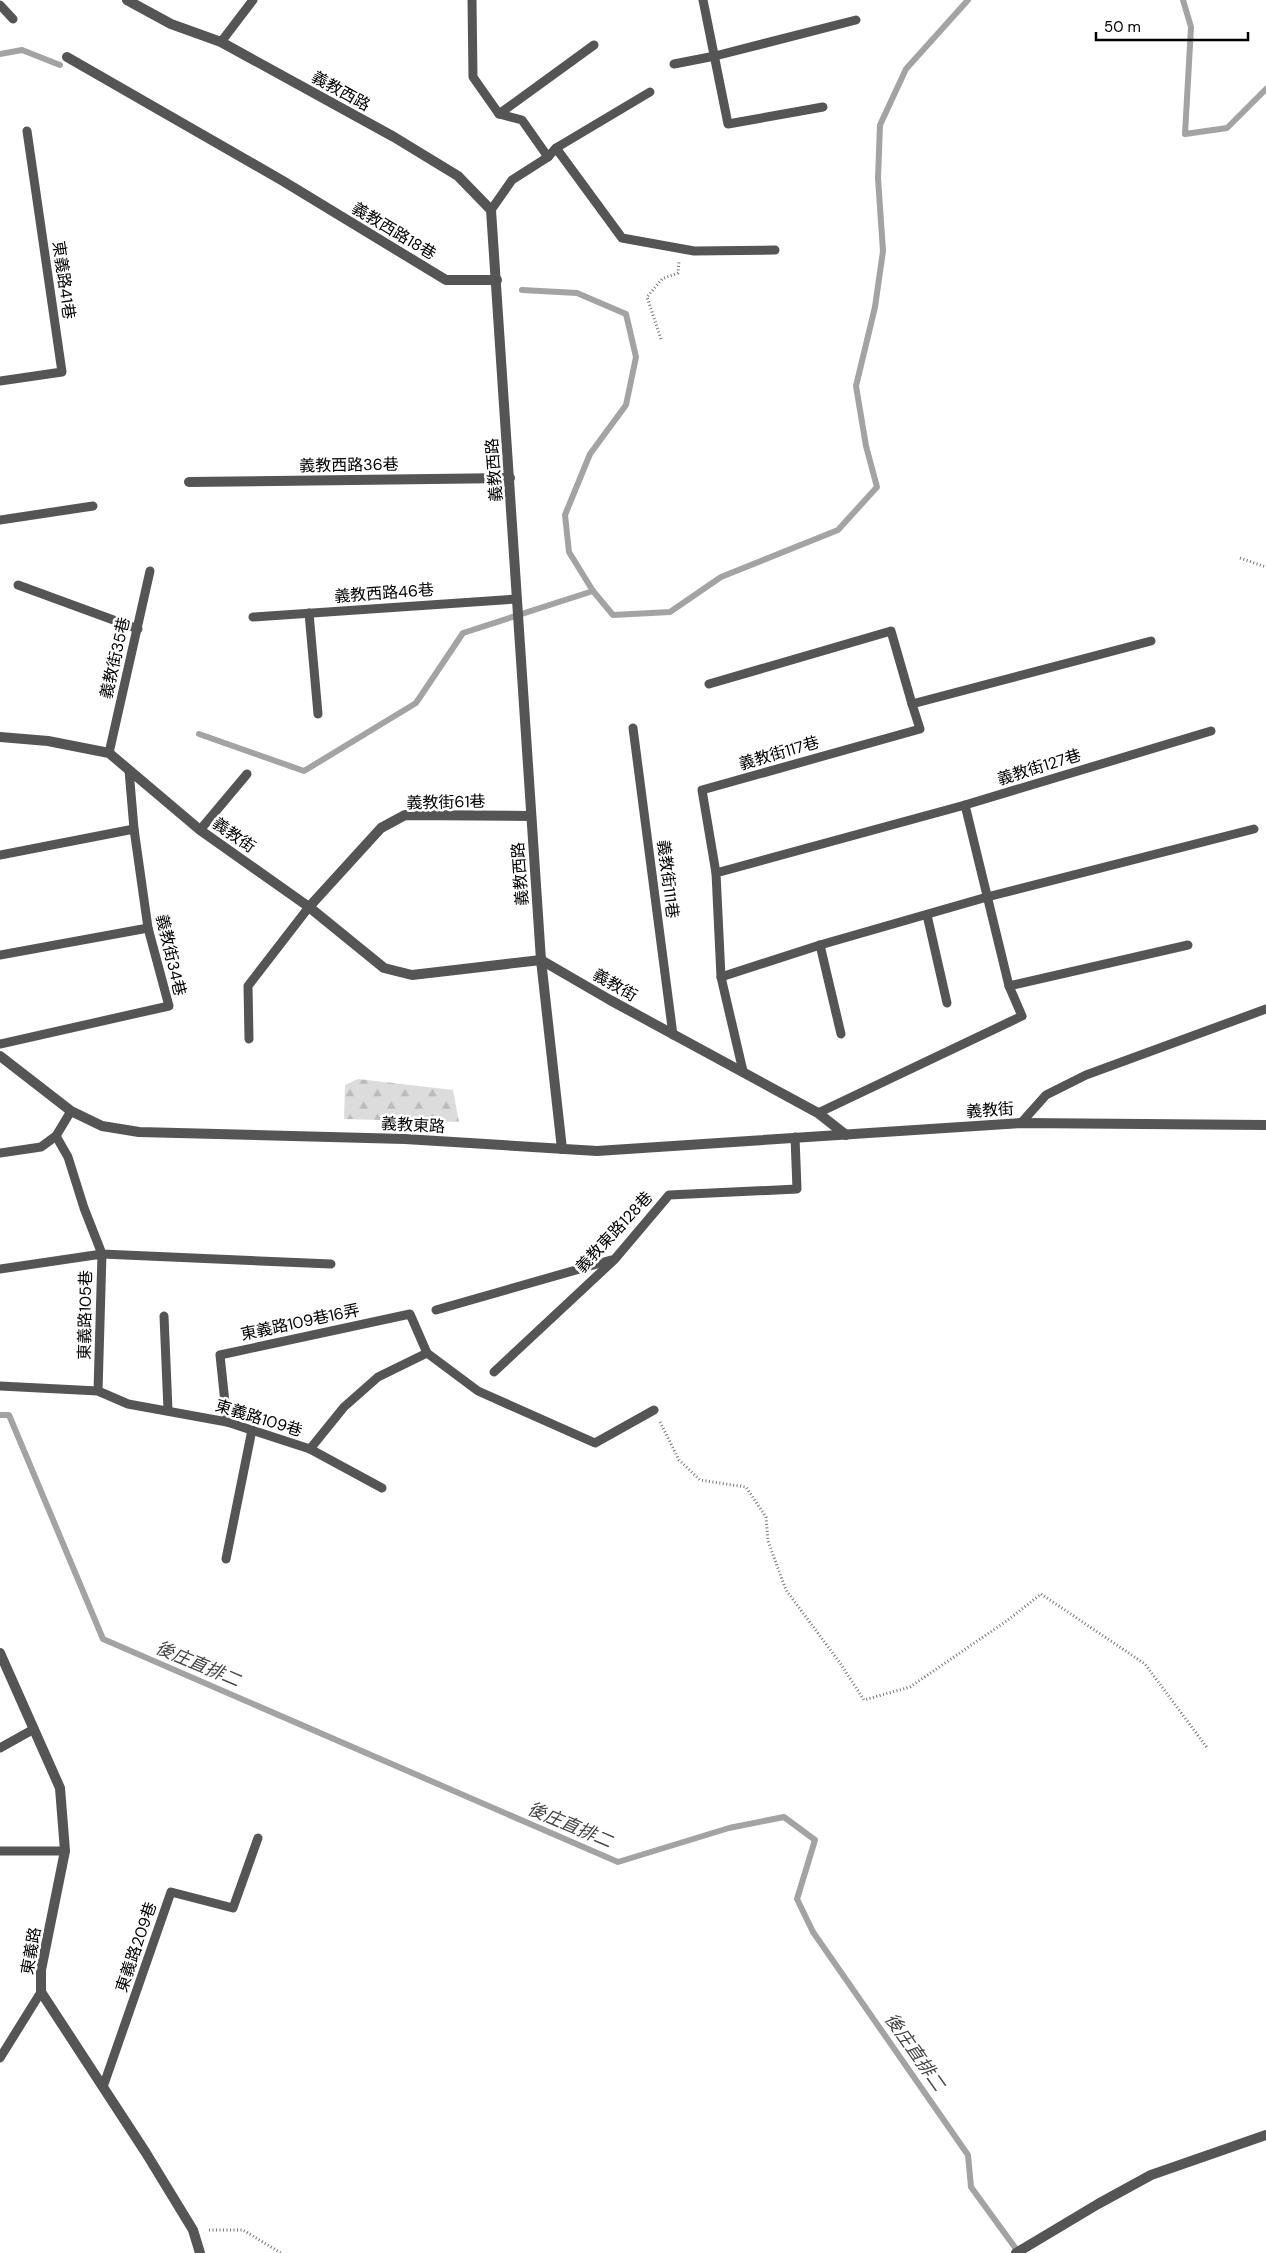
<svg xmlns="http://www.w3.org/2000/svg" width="1266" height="2253" font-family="'DM Sans','Noto Sans TC',sans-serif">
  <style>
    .forest { fill: url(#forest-firs) }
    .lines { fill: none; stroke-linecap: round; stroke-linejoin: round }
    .stream { stroke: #a3a3a3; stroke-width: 6 }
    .path { stroke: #777; stroke-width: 3; stroke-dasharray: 1 2.5; stroke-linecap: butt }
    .service { stroke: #555; stroke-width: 9 }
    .minor { stroke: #555; stroke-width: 10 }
    .labels { text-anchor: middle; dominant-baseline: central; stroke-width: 5; stroke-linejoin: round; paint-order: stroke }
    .street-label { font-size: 16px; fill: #000; stroke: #fff }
    .water-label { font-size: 18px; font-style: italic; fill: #444; stroke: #fff }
  </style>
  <defs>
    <pattern id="forest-firs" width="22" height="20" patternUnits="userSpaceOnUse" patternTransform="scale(1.25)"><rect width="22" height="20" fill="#dcdcdc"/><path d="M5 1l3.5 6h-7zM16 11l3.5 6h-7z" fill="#bbb"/></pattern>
  </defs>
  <rect width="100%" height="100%" fill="#fff"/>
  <polygon class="forest" points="358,1079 453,1090 459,1122 344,1119 345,1085"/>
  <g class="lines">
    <g class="stream">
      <polyline points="1183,0 1191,27 1185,134 1227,128 1266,89"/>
      <polyline points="0,54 22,50 60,65"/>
      <polyline points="522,290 577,293 626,314 636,357 626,405 590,454 565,515 569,552 593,591 613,615 670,612 721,577 838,530 877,487 866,446 856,386 875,307 883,251 878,178 880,125 906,69 968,0"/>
      <polyline points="199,734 304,771 416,703 463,633 593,591"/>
      <polyline points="0,1415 9,1415 103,1639 618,1862 729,1828 784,1817 815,1840 797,1899 813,1932 968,2155 971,2187 1019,2253"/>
    </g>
    <g class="path">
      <polyline points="661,339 647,297 662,279 678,273 679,261"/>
      <polyline points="1240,558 1266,567"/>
      <polyline points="660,1422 679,1460 700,1480 746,1487 766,1517 768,1541 786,1590 840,1663 864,1700 910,1687 1008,1620 1041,1594 1145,1664 1208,1749"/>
      <polyline points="209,2230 243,2230 281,2253"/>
    </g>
    <g class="service">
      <polyline points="472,0 473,77 499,114 522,120 548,157"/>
      <polyline points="703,0 728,124 823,107"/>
      <polyline points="0,5 13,19"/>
      <polyline points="221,42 253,0"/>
      <polyline points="674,64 715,56 856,20"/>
      <polyline points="499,114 594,45"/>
      <polyline points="556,148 650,92"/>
      <polyline points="491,210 512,180 548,157 556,148 622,238 694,251 775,250"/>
      <polyline points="0,381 62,372 27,131"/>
      <polyline points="0,520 93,506"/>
      <polyline points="18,585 138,629"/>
      <polyline points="309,613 318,714"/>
      <polyline points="253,617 517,599"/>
      <polyline points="709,684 891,631 912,704"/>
      <polyline points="633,728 673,1035"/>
      <polyline points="109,753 150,571"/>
      <polyline points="200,830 247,774"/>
      <polyline points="0,855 134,829"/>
      <polyline points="716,873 702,790 920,729 912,704 1151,641"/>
      <polyline points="927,915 947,1003"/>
      <polyline points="820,945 841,1034"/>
      <polyline points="0,955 148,928"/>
      <polyline points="721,977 820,945 987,897 1254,829"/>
      <polyline points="1009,986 1188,945"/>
      <polyline points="249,1039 248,986 309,907"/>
      <polyline points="0,1044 169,1006 148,928 134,829 129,770"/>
      <polyline points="743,1071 721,977 716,873 965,805"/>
      <polyline points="818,1113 1022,1016 1009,986 965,805 1211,731"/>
      <polyline points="1021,1123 1046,1095 1086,1075 1266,1009"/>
      <polyline points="56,1136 68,1157 84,1208 102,1254 331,1264"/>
      <polyline points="0,1153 41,1147 56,1136 71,1111"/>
      <polyline points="0,1269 102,1254 98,1391"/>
      <polyline points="436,1310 611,1260"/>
      <polyline points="164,1316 168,1410"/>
      <polyline points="494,1372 614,1260 669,1195 797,1189 795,1137"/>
      <polyline points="0,1386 98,1391 128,1404 227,1422 310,1449 344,1407 378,1377 427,1353 478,1391 595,1443 654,1410"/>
      <polyline points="227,1422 220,1355 410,1314 427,1353"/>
      <polyline points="310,1449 382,1488"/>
      <polyline points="226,1559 252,1430"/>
      <polyline points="0,1748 34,1729"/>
      <polyline points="0,1851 65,1851"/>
      <polyline points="0,2058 41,1992"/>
      <polyline points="103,2087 171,1892 233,1908 258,1838"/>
    </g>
    <g class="minor">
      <polyline points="127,0 171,24 221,42 394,137 458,176 491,210 541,960 562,1149"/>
      <polyline points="67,57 283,181 446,280 497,280"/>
      <polyline points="189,482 510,478"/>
      <polyline points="0,737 48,741 109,753 200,830 309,907 384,968 412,975 541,960 610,1000 818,1113 846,1135"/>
      <polyline points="309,907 381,828 405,815 531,816"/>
      <polyline points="0,1056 71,1111 102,1126 139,1132 405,1139 597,1151 1021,1123 1266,1125"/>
      <polyline points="0,1653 60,1788 65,1851 41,1970 41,1992 146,2153 193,2230 200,2253"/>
      <polyline points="1016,2253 1098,2204 1151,2175 1266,2135"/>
    </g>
  </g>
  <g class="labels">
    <g class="street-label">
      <text transform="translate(341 91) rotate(29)">義教西路</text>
      <text transform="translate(394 231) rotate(31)">義教西路18巷</text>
      <text transform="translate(64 280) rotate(82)">東義路41巷</text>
      <text transform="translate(349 465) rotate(-1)">義教西路36巷</text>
      <text transform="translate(494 470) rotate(-94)">義教西路</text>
      <text transform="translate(384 593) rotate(-4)">義教西路46巷</text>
      <text transform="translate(115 658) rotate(-77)">義教街35巷</text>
      <text transform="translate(779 753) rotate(-16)">義教街117巷</text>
      <text transform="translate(1039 767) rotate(-17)">義教街127巷</text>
      <text transform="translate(446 802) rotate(-1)">義教街61巷</text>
      <text transform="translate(234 835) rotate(35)">義教街</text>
      <text transform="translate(520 874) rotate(-94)">義教西路</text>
      <text transform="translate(668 879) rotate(83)">義教街111巷</text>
      <text transform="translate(171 955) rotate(77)">義教街34巷</text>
      <text transform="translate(615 985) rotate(30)">義教街</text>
      <text transform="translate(990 1110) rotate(-4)">義教街</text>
      <text transform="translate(413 1125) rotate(3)">義教東路</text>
      <text transform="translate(614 1232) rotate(-47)">義教東路128巷</text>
      <text transform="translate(85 1315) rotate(-89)">東義路105巷</text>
      <text transform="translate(300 1322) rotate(-12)">東義路109巷16弄</text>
      <text transform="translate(259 1418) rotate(17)">東義路109巷</text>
      <text transform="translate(136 1947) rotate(-71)">東義路209巷</text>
      <text transform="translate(31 1951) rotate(-80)">東義路</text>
    </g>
    <g class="water-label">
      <text transform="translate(198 1664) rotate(23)">後庄直排二</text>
      <text transform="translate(570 1825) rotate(23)">後庄直排二</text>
      <text transform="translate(915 2052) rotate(55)">後庄直排二</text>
    </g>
  </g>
  <path d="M1096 32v8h152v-8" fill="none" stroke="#000000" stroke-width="2.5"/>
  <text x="1104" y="32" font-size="15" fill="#000000" stroke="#ffffff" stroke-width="4" paint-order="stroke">50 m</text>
</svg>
